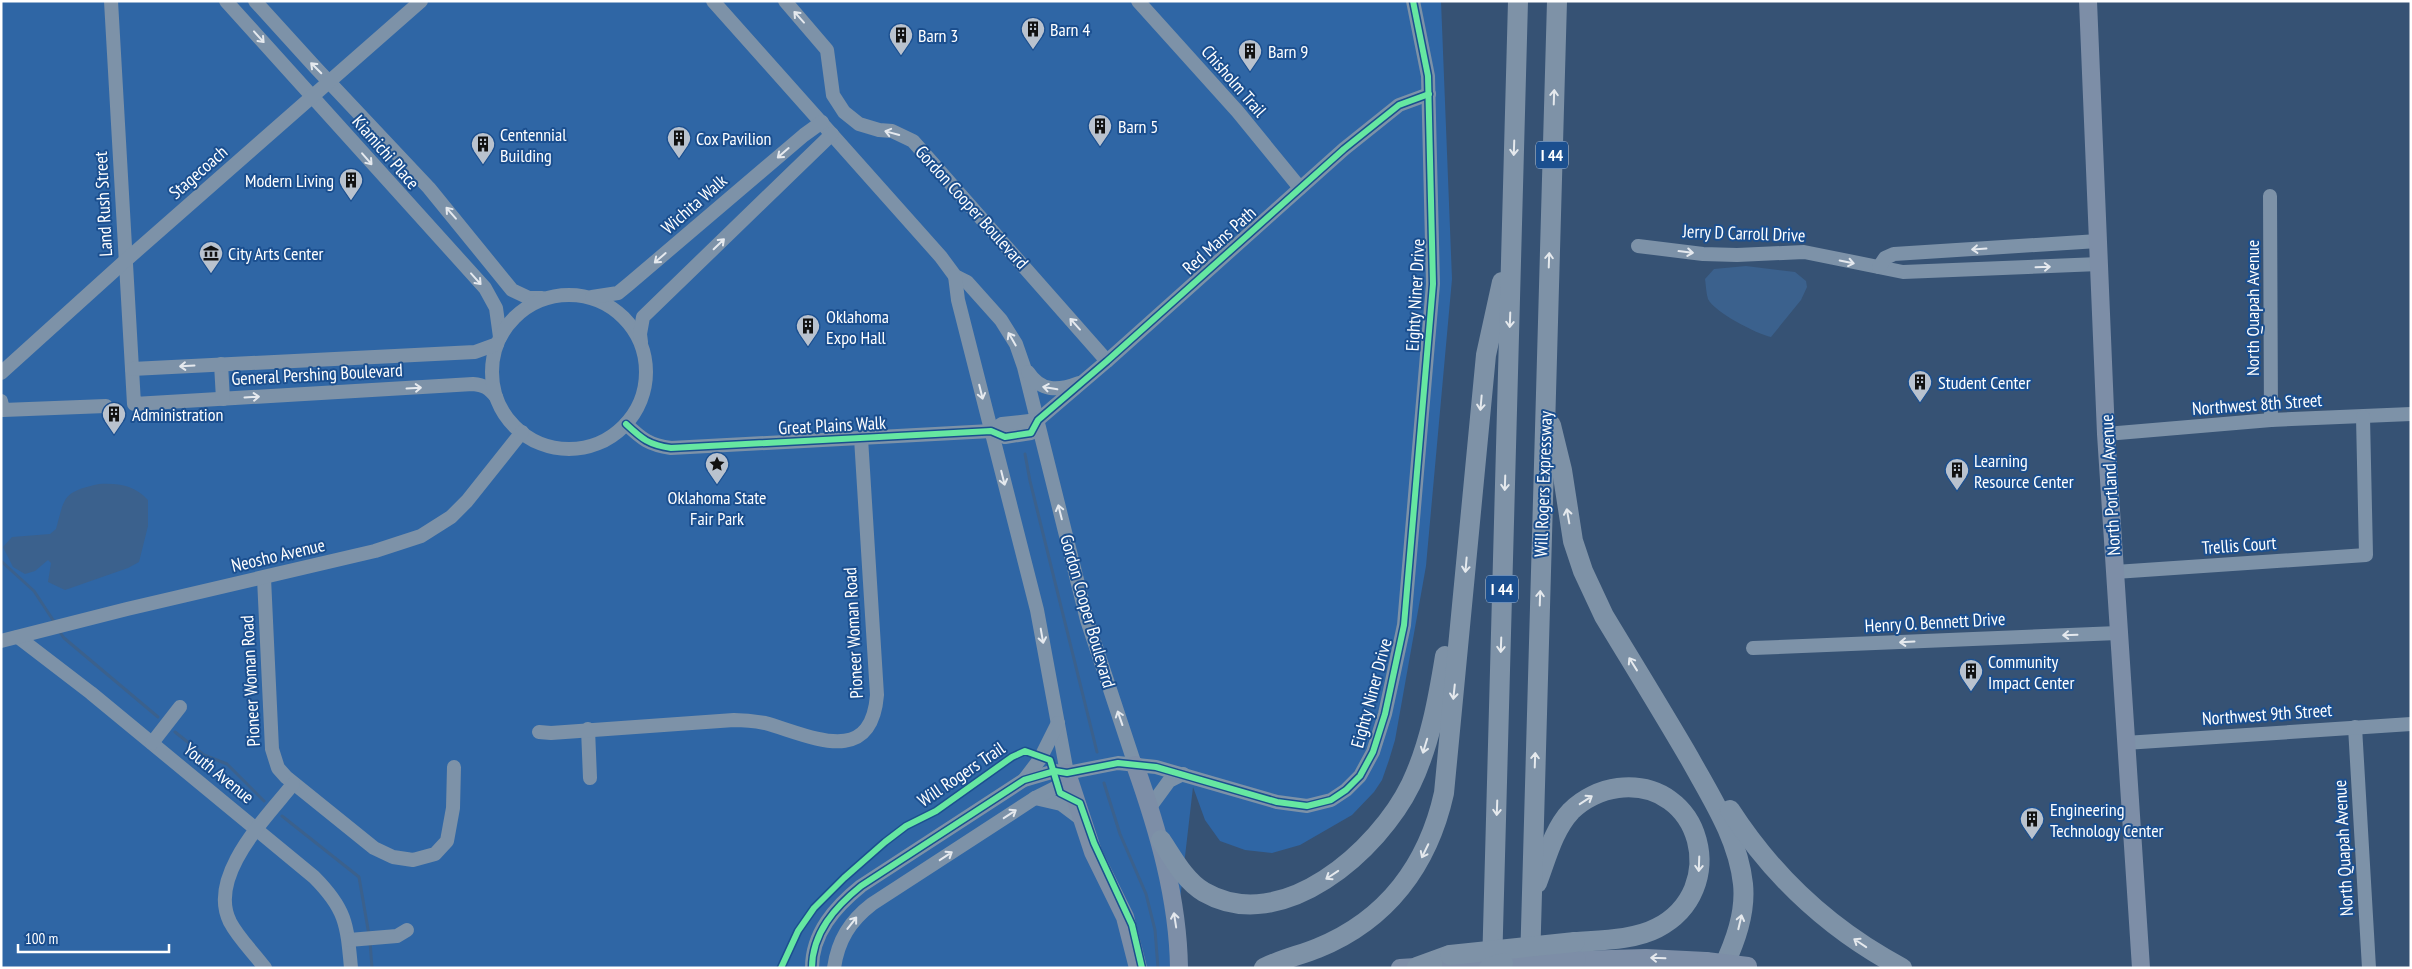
<svg xmlns="http://www.w3.org/2000/svg" width="2412" height="969" font-family="'PT Sans Narrow',sans-serif">
  <style>
    .green { fill: #2f66a5 }
    .water { fill: #3b618d }
    .lines { fill: none; stroke-linecap: round; stroke-linejoin: round }
    .stream { stroke: #3b618d; stroke-width: 3 }
    .minor { stroke: #7d92a8; stroke-width: 14 }
    .major { stroke: #7d8ea7; stroke-width: 18 }
    .highway { stroke: #7e92a7; stroke-width: 20 }
    .major-bridge { stroke: #7d8ea7; stroke-width: 18 }
    .highway-bridge { stroke: #7e92a7; stroke-width: 20 }
    .cycleway-casing { stroke: #1b4f8f; stroke-width: 9 }
    .cycleway { stroke: #66e7a1; stroke-width: 6 }
    .oneway { stroke: #e5e9ee }
    .oneway2 { stroke: #e5e9ed }
    .oneway3 { stroke: #e5e8ed }
    .labels { text-anchor: middle; dominant-baseline: central; stroke-width: 4; stroke-linejoin: round; paint-order: stroke }
    .shield { fill: #1b4f8f; stroke: #bbcadd; stroke-width: 1 }
    .shield-label { font-size: 16px; font-weight: bold; fill: #fff }
    .poi-label { font-size: 18px; fill: #fff; stroke: #1b4f8f; text-anchor: start }
    .street-label { font-size: 18px; fill: #fff; stroke: #1b4f8f }
  </style>
  <rect width="100%" height="100%" fill="#365274"/>
  <polygon class="green" points="1,1 1441,1 1452,279 1426,566 1395,740 1389,760 1382,780 1374,792 1352,815 1300,845 1272,853 1245,850 1220,841 1205,820 1193,787 1180,900 1188,968 1,968"/>
  <g class="water">
    <path d="M1746 266 1795 272 1806 281 1807 287 1801 300 1771 337C1757 334 1714 312 1708 299 1706 293 1706 285 1705 279L1714 269Z"/>
    <path d="M99 484C119 483 134 485 148 500V526L139 562 128 568 65 590 48 582 51 563 48 560 35 571 25 574 13 567 3 547 12 537 50 534 56 529C65 496 63 492 99 484Z"/>
  </g>
  <g class="lines">
    <g class="stream">
      <polyline points="1025,454 1030,481 1097,752"/>
      <polyline points="1,561 34,591 55,623"/>
      <polyline points="59,631 64,638 158,717"/>
      <polyline points="175,732 204,755 227,764 264,801"/>
      <polyline points="1104,783 1120,834 1146,894 1155,930 1158,968"/>
      <polyline points="282,816 359,877 369,935"/>
      <polyline points="370,941 372,968"/>
    </g>
    <g class="minor">
      <path d="M111 1 134 404 473 384C484 385 489 388 496 397"/>
      <polyline points="226,1 485,288 496,308 500,337"/>
      <polyline points="255,1 315,67 429,188 512,290 529,298 542,298"/>
      <polyline points="713,1 941,257 955,276 967,282 1001,320 1016,344 1024,367 1087,620 1135,765"/>
      <polyline points="785,1 827,50 833,95 844,112 859,124 879,130 892,131 913,141 1107,361"/>
      <polyline points="1138,1 1238,112 1300,188"/>
      <polyline points="2270,196 2271,420"/>
      <polyline points="1638,246 1703,254 1737,255 1804,252 1903,272 2099,264"/>
      <polyline points="1879,267 1885,258 1894,254 2098,241"/>
      <polyline points="955,276 958,300 1037,610 1067,773"/>
      <circle cx="569" cy="372" r="77"/>
      <polyline points="592,297 618,293 629,284 804,135 822,122"/>
      <polyline points="641,342 640,334 643,317 832,134"/>
      <polyline points="221,364 223,399"/>
      <polyline points="132,369 475,352 497,344"/>
      <path d="M1028 372C1041 392 1058 391 1079 383"/>
      <polyline points="1,373 125,261 421,1"/>
      <polyline points="1,401 3,410 106,406"/>
      <path d="M626 424C642 439 649 445 671 448L991 431 1005 437 1031 433 1038 420 1107 361 1344 149 1399 105 1429 94"/>
      <polyline points="991,431 1002,424 1038,420"/>
      <polyline points="2106,434 2271,420 2411,414"/>
      <polyline points="2115,572 2366,555 2363,417"/>
      <polyline points="264,578 272,749 278,768 286,777 374,848 393,857 413,860 435,854 447,841 453,808 454,767"/>
      <path d="M18 637 91 693 314 877C346 909 347 924 351 968"/>
      <polyline points="1,641 127,609 375,551 421,536 451,517 467,501 522,432"/>
      <polyline points="1753,648 2118,633"/>
      <polyline points="2355,727 2369,968"/>
      <polyline points="588,729 590,778"/>
      <path d="M539 732 551 733 734 720C744 720 754 721 765 723 809 735 871 769 877 695L861 438"/>
      <polyline points="152,743 180,707"/>
      <polyline points="2125,743 2411,724"/>
      <polyline points="1024,780 1040,759 1058,723"/>
      <polyline points="1035,798 1061,804 1081,819"/>
      <polyline points="1150,807 1169,781 1183,774"/>
      <polyline points="349,940 397,936 407,930"/>
      <path d="M265 968C254 953 239 939 230 922 207 876 266 818 293 784"/>
      <path d="M812 968C812 933 835 907 861 886L1024 780 1055 771 1067 773 1118 763 1156 767 1277 802 1307 806 1331 800 1346 790 1360 776 1373 752 1385 714 1404 625 1433 284 1428 76 1413 1"/>
      <path d="M834 968C838 940 850 921 872 904L1035 798 1059 786 1067 773"/>
    </g>
    <g class="major">
      <polyline points="2088,1 2106,434 2141,968"/>
      <path d="M1135 765C1158 830 1178 898 1179 968"/>
      <polyline points="1067,773 1093,852 1125,917 1138,968"/>
      <polyline points="1577,960 1646,958 1706,961"/>
      <polyline points="1400,968 1432,966"/>
    </g>
    <g class="highway">
      <path d="M1551 425 1562 470 1573 541 1583 571 1604 616C1633 664 1662 711 1690 759 1712 799 1738 838 1743 884 1746 913 1735 942 1723 968"/>
      <path d="M1730 810C1774 878 1830 930 1902 968"/>
      <path d="M1161 840C1173 858 1185 881 1204 892 1282 937 1379 850 1411 784 1430 744 1438 699 1445 656"/>
      <path d="M1537 883C1546 860 1553 830 1571 811 1583 799 1601 790 1618 788 1702 778 1731 890 1657 928 1634 940 1602 940 1575 942"/>
      <polyline points="1530,964 1557,1"/>
      <polyline points="1417,967 1450,955"/>
      <path d="M1264 968C1282 959 1301 955 1318 948 1387 920 1428 865 1444 793L1486 355 1502 282"/>
      <polyline points="1492,968 1518,1"/>
    </g>
    <g class="major-bridge">
      <polyline points="1706,961 1748,966"/>
      <polyline points="1451,965 1577,960"/>
    </g>
    <g class="highway-bridge">
      <polyline points="1450,955 1575,942"/>
      <polyline points="1489,968 1503,963"/>
    </g>
    <g class="cycleway-casing">
      <g id="cycleway">
        <path d="M626 424C642 439 649 445 671 448L991 431 1005 437 1031 433 1038 420 1107 361 1344 149 1399 105 1429 94"/>
        <polyline points="781,968 798,931 814,908 844,878 885,842 906,826 936,811 1012,757 1025,751 1050,760 1060,793 1080,803 1094,843 1132,925 1142,968"/>
        <path d="M812 968C812 933 835 907 861 886L1024 780 1055 771 1067 773 1118 763 1156 767 1277 802 1307 806 1331 800 1346 790 1360 776 1373 752 1385 714 1404 625 1433 284 1428 76 1413 1"/>
      </g>
    </g>
    <use href="#cycleway" class="cycleway"/>
  </g>
  <defs><path id="oneway-shaft" d="M-6 0H5M1.5-3L5.5 0L1.5 3" fill="none" stroke-width="1.6" stroke-linecap="round" stroke-linejoin="round" transform="scale(1.25)"/></defs>
  <g class="oneway">
    <use href="#oneway-shaft" transform="translate(799 17) rotate(-132)"/>
    <use href="#oneway-shaft" transform="translate(259 37) rotate(48)"/>
    <use href="#oneway-shaft" transform="translate(316 68) rotate(-135)"/>
    <use href="#oneway-shaft" transform="translate(892 133) rotate(-165)"/>
    <use href="#oneway-shaft" transform="translate(783 153) rotate(139)"/>
    <use href="#oneway-shaft" transform="translate(367 159) rotate(49)"/>
    <use href="#oneway-shaft" transform="translate(451 213) rotate(-131)"/>
    <use href="#oneway-shaft" transform="translate(719 244) rotate(-44)"/>
    <use href="#oneway-shaft" transform="translate(1979 249) rotate(176)"/>
    <use href="#oneway-shaft" transform="translate(1686 252) rotate(7)"/>
    <use href="#oneway-shaft" transform="translate(660 258) rotate(139)"/>
    <use href="#oneway-shaft" transform="translate(1847 262) rotate(12)"/>
    <use href="#oneway-shaft" transform="translate(2043 267) rotate(-2)"/>
    <use href="#oneway-shaft" transform="translate(476 279) rotate(48)"/>
    <use href="#oneway-shaft" transform="translate(1075 324) rotate(-132)"/>
    <use href="#oneway-shaft" transform="translate(1012 339) rotate(-120)"/>
    <use href="#oneway-shaft" transform="translate(187 366) rotate(177)"/>
    <use href="#oneway-shaft" transform="translate(414 388) rotate(-3)"/>
    <use href="#oneway-shaft" transform="translate(1050 388) rotate(-170)"/>
    <use href="#oneway-shaft" transform="translate(981 392) rotate(76)"/>
    <use href="#oneway-shaft" transform="translate(252 397) rotate(-3)"/>
    <use href="#oneway-shaft" transform="translate(1003 478) rotate(76)"/>
    <use href="#oneway-shaft" transform="translate(1060 512) rotate(-104)"/>
    <use href="#oneway-shaft" transform="translate(2070 635) rotate(178)"/>
    <use href="#oneway-shaft" transform="translate(1042 636) rotate(80)"/>
    <use href="#oneway-shaft" transform="translate(1907 642) rotate(177)"/>
    <use href="#oneway-shaft" transform="translate(1120 718) rotate(-109)"/>
    <use href="#oneway-shaft" transform="translate(1010 814) rotate(-33)"/>
    <use href="#oneway-shaft" transform="translate(946 856) rotate(-33)"/>
    <use href="#oneway-shaft" transform="translate(852 923) rotate(-52)"/>
  </g>
  <g class="oneway2">
    <use href="#oneway-shaft" transform="translate(1554 97) rotate(-88)"/>
    <use href="#oneway-shaft" transform="translate(1514 148) rotate(92)"/>
    <use href="#oneway-shaft" transform="translate(1549 260) rotate(-88)"/>
    <use href="#oneway-shaft" transform="translate(1510 320) rotate(92)"/>
    <use href="#oneway-shaft" transform="translate(1481 403) rotate(95)"/>
    <use href="#oneway-shaft" transform="translate(1505 483) rotate(92)"/>
    <use href="#oneway-shaft" transform="translate(1568 516) rotate(-100)"/>
    <use href="#oneway-shaft" transform="translate(1466 565) rotate(95)"/>
    <use href="#oneway-shaft" transform="translate(1540 598) rotate(-88)"/>
    <use href="#oneway-shaft" transform="translate(1501 645) rotate(92)"/>
    <use href="#oneway-shaft" transform="translate(1633 664) rotate(-122)"/>
    <use href="#oneway-shaft" transform="translate(1454 692) rotate(96)"/>
    <use href="#oneway-shaft" transform="translate(1425 746) rotate(107)"/>
    <use href="#oneway-shaft" transform="translate(1535 760) rotate(-88)"/>
    <use href="#oneway-shaft" transform="translate(1586 800) rotate(-33)"/>
    <use href="#oneway-shaft" transform="translate(1497 808) rotate(92)"/>
    <use href="#oneway-shaft" transform="translate(1425 851) rotate(116)"/>
    <use href="#oneway-shaft" transform="translate(1699 864) rotate(92)"/>
    <use href="#oneway-shaft" transform="translate(1332 875) rotate(146)"/>
    <use href="#oneway-shaft" transform="translate(1740 922) rotate(-77)"/>
    <use href="#oneway-shaft" transform="translate(1860 943) rotate(-146)"/>
  </g>
  <g class="oneway3">
    <use href="#oneway-shaft" transform="translate(1175 920) rotate(-99)"/>
    <use href="#oneway-shaft" transform="translate(1658 958) rotate(-178)"/>
  </g>
  <defs>
    <g id="building-pin" transform="scale(1.25)"><path d="M0 17L-7.5 6A9.5 9.5 0 1 1 7.5 6Z" fill="#b9c2ce" stroke="#1b4f8f"/><path d="M-4-6H4V6H1V3H-1V6H-4ZM-2.5-4.3h1.7v1.8h-1.7ZM.8-4.3h1.7v1.8H.8ZM-2.5-1h1.7V.8h-1.7ZM.8-1h1.7V.8H.8Z" fill="#111"/></g>
    <g id="museum-pin" transform="scale(1.25)"><path d="M0 17L-7.5 6A9.5 9.5 0 1 1 7.5 6Z" fill="#b9c2ce" stroke="#1b4f8f"/><path d="M0-6L6-3V-2H-6V-3ZM-5-1h2V3h-2ZM-1-1h2V3h-2ZM3-1h2V3H3ZM-6 4H6V6H-6Z" fill="#111"/></g>
    <g id="sight-pin" transform="scale(1.25)"><path d="M0 17L-7.5 6A9.5 9.5 0 1 1 7.5 6Z" fill="#b9c2ce" stroke="#1b4f8f"/><path d="M0-6L1.8-2.2L6-1.7L2.9 1.2L3.7 5.4L0 3.3L-3.7 5.4L-2.9 1.2L-6-1.7L-1.8-2.2Z" fill="#111"/></g>
  </defs>
  <g fill-rule="evenodd">
    <use href="#building-pin" x="1033" y="29"/>
    <use href="#building-pin" x="901" y="35"/>
    <use href="#building-pin" x="1250" y="51"/>
    <use href="#building-pin" x="1100" y="126"/>
    <use href="#building-pin" x="679" y="138"/>
    <use href="#building-pin" x="483" y="144"/>
    <use href="#building-pin" x="351" y="180"/>
    <use href="#museum-pin" x="211" y="253"/>
    <use href="#building-pin" x="808" y="326"/>
    <use href="#building-pin" x="1920" y="382"/>
    <use href="#building-pin" x="114" y="414"/>
    <use href="#sight-pin" x="717" y="464"/>
    <use href="#building-pin" x="1957" y="470"/>
    <use href="#building-pin" x="1971" y="671"/>
    <use href="#building-pin" x="2032" y="819"/>
  </g>
  <g class="labels">
    <g class="shield">
      <rect x="1536" y="141.5" width="32" height="27" rx="4"/>
      <rect x="1486" y="575.5" width="32" height="27" rx="4"/>
    </g>
    <g class="shield-label">
      <text x="1552" y="155">I 44</text>
      <text x="1502" y="589">I 44</text>
    </g>
    <g class="poi-label">
      <text x="1050" y="29">Barn 4</text>
      <text x="918" y="35">Barn 3</text>
      <text x="1268" y="51">Barn 9</text>
      <text x="1118" y="126">Barn 5</text>
      <text x="500" y="134">Centennial<tspan x="500" dy="21">Building</tspan></text>
      <text x="696" y="138">Cox Pavilion</text>
      <text x="334" y="180" text-anchor="end">Modern Living</text>
      <text x="228" y="253">City Arts Center</text>
      <text x="826" y="316">Oklahoma<tspan x="826" dy="21">Expo Hall</tspan></text>
      <text x="1938" y="382">Student Center</text>
      <text x="132" y="414">Administration</text>
      <text x="1974" y="460">Learning<tspan x="1974" dy="21">Resource Center</tspan></text>
      <text x="717" y="497" text-anchor="middle">Oklahoma State<tspan x="717" dy="21">Fair Park</tspan></text>
      <text x="1988" y="661">Community<tspan x="1988" dy="21">Impact Center</tspan></text>
      <text x="2050" y="809">Engineering<tspan x="2050" dy="21">Technology Center</tspan></text>
    </g>
    <g class="street-label">
      <text transform="translate(1234 81) rotate(49)">Chisholm Trail</text>
      <text transform="translate(386 152) rotate(49)">Kiamichi Place</text>
      <text transform="translate(198 172) rotate(-41)">Stagecoach</text>
      <text transform="translate(103 204) rotate(-93)">Land Rush Street</text>
      <text transform="translate(694 204) rotate(-41)">Wichita Walk</text>
      <text transform="translate(972 207) rotate(48)">Gordon Cooper Boulevard</text>
      <text transform="translate(1744 233) rotate(2)">Jerry D Carroll Drive</text>
      <text transform="translate(1219 240) rotate(-42)">Red Mans Path</text>
      <text transform="translate(1415 295) rotate(-87)">Eighty Niner Drive</text>
      <text transform="translate(2252 308) rotate(-90)">North Quapah Avenue</text>
      <text transform="translate(317 374) rotate(-3)">General Pershing Boulevard</text>
      <text transform="translate(2257 404) rotate(-4)">Northwest 8th Street</text>
      <text transform="translate(832 425) rotate(-3)">Great Plains Walk</text>
      <text transform="translate(1543 484) rotate(-88)">Will Rogers Expressway</text>
      <text transform="translate(2110 485) rotate(-93)">North Portland Avenue</text>
      <text transform="translate(2239 545) rotate(-4)">Trellis Court</text>
      <text transform="translate(278 555) rotate(-13)">Neosho Avenue</text>
      <text transform="translate(1088 611) rotate(74)">Gordon Cooper Boulevard</text>
      <text transform="translate(1935 622) rotate(-3)">Henry O. Bennett Drive</text>
      <text transform="translate(853 633) rotate(-93)">Pioneer Woman Road</text>
      <text transform="translate(250 681) rotate(-93)">Pioneer Woman Road</text>
      <text transform="translate(1371 693) rotate(-75)">Eighty Niner Drive</text>
      <text transform="translate(2267 714) rotate(-4)">Northwest 9th Street</text>
      <text transform="translate(219 773) rotate(39)">Youth Avenue</text>
      <text transform="translate(961 774) rotate(-34)">Will Rogers Trail</text>
      <text transform="translate(2343 848) rotate(-93)">North Quapah Avenue</text>
    </g>
  </g>
  <rect width="2412" height="969" fill="none" stroke="#ffffff" stroke-width="5"/>
  <path d="M18 944v8h151v-8" fill="none" stroke="#ffffff" stroke-width="2.5"/>
  <text x="25" y="944" font-size="15" fill="#ffffff" stroke="#1b4f8f" stroke-width="4" paint-order="stroke">100 m</text>
</svg>
